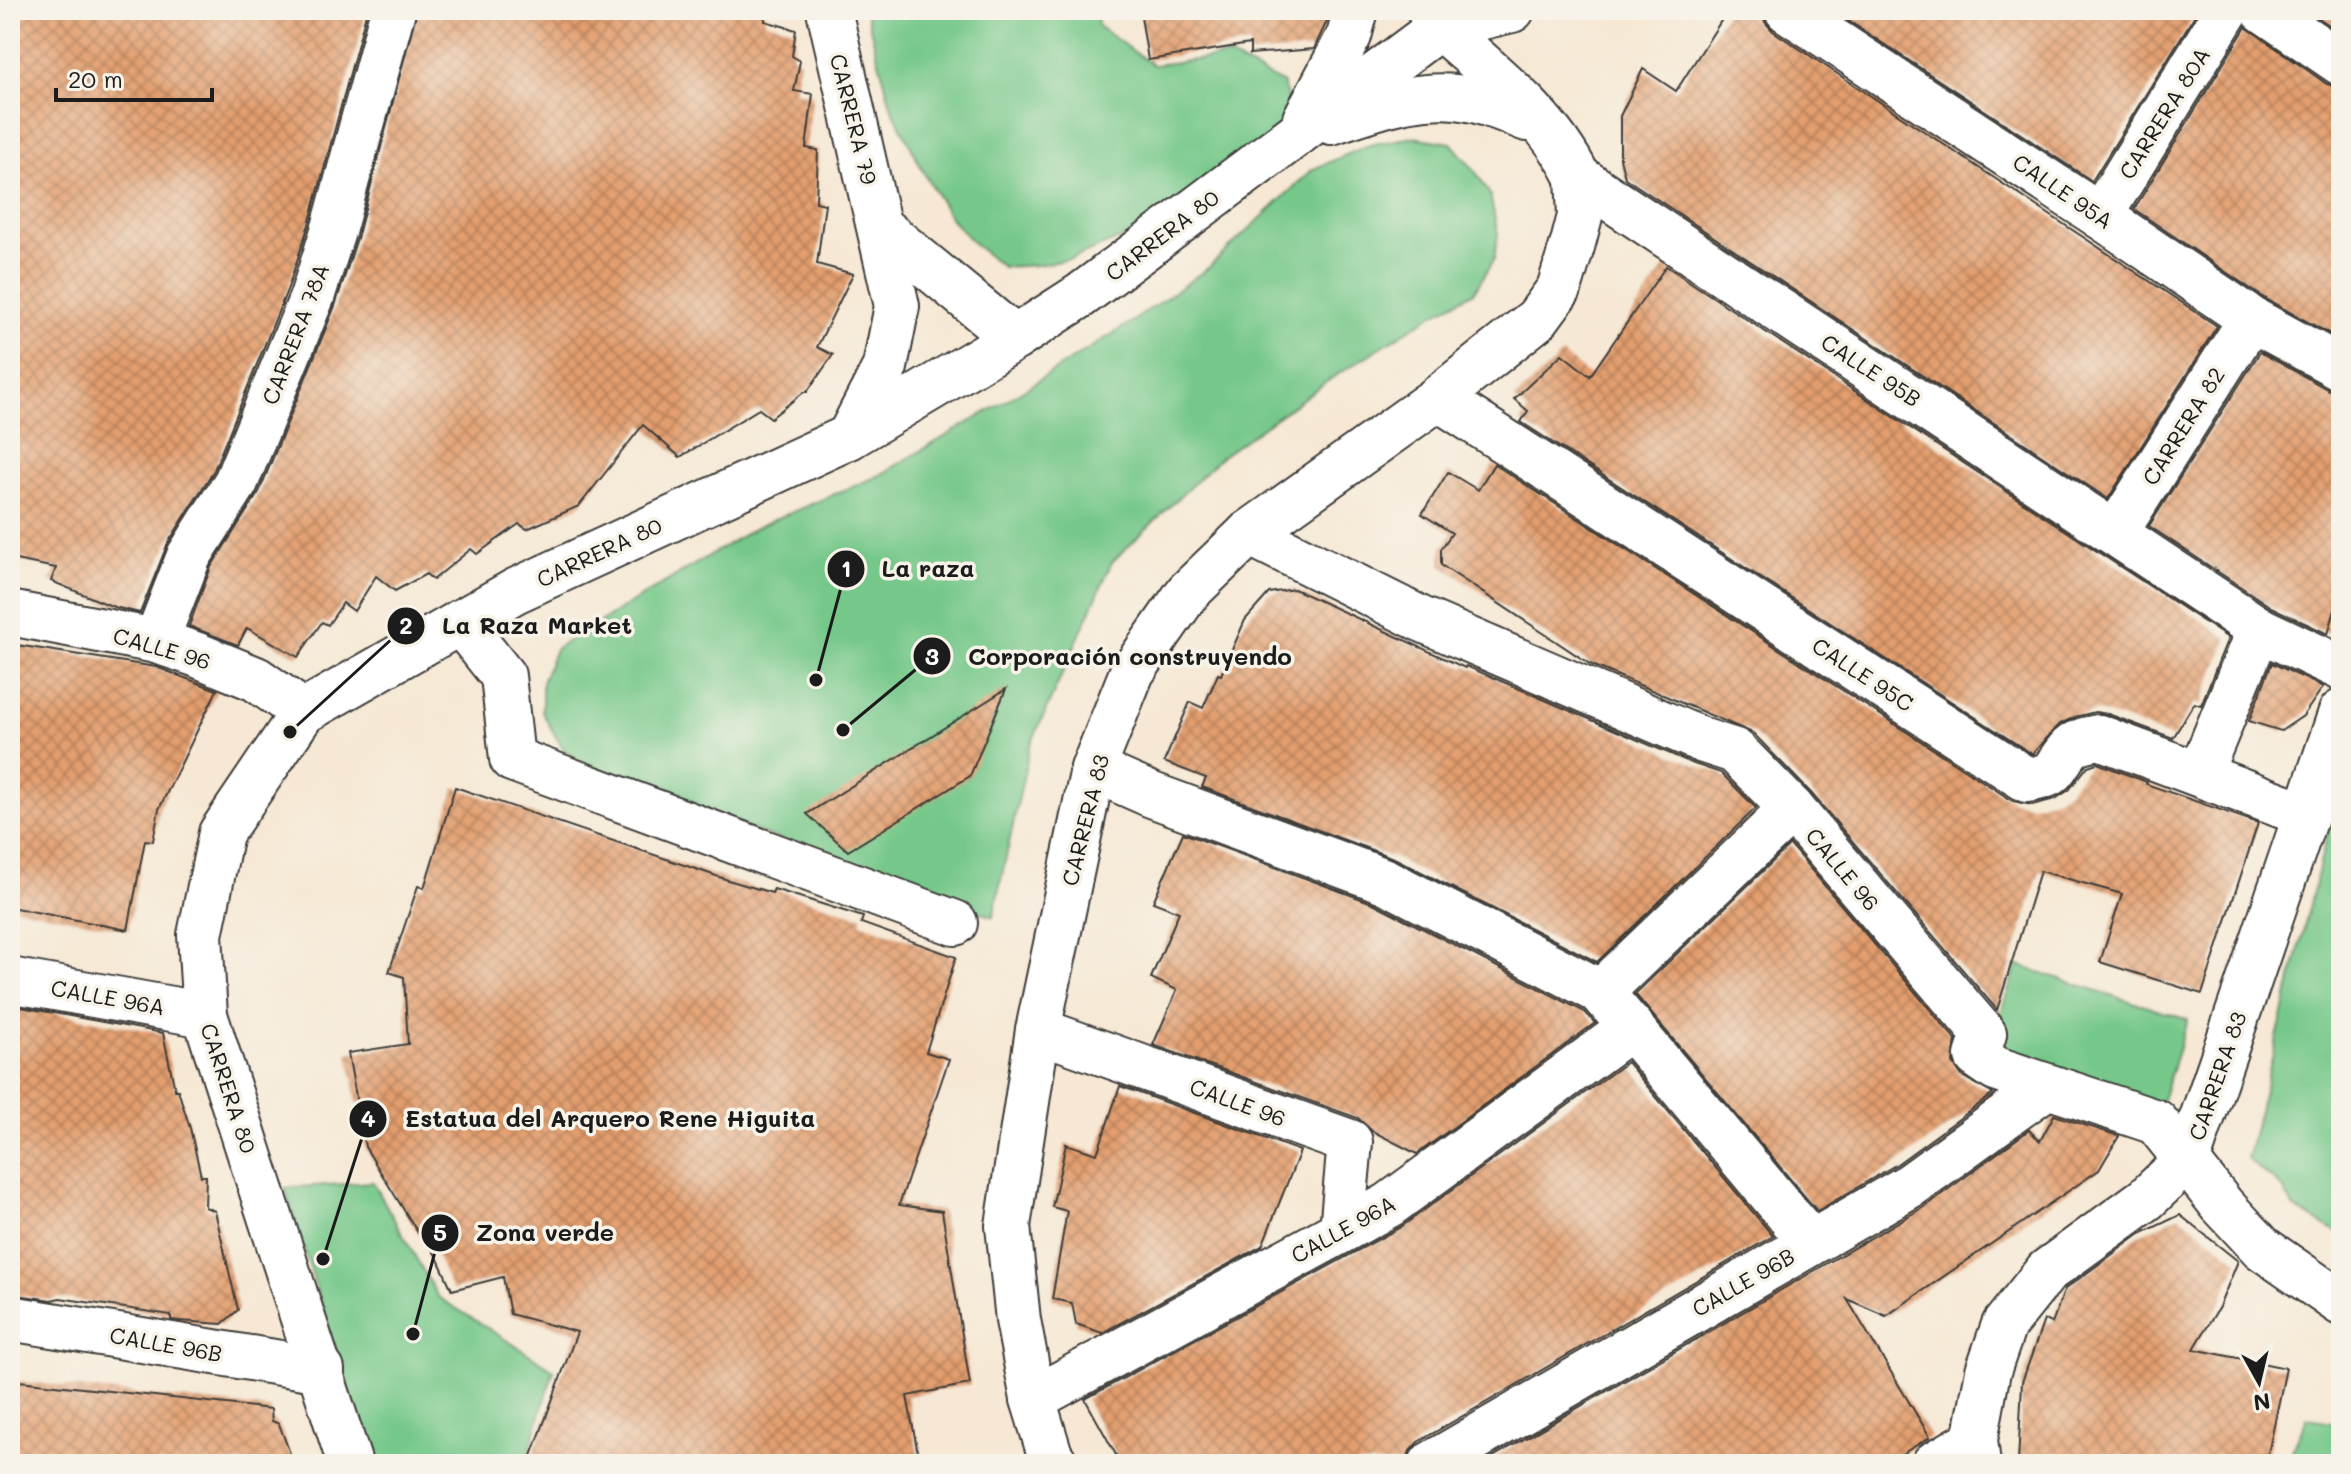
<svg xmlns="http://www.w3.org/2000/svg" width="2351" height="1474" font-family="Mali,sans-serif">
  <style>
    .green { fill: #76c88a; stroke: #497253; stroke-width: 2 }
    .building { fill: url(#building-cross-hatch) }
    .lines { fill: none; stroke-linecap: round; stroke-linejoin: round }
    .minor-casing { stroke: #3d3b38; stroke-width: 48 }
    .minor { stroke: #fff; stroke-width: 44 }
    .labels { text-anchor: middle; dominant-baseline: central; stroke-width: 7; stroke-linejoin: round; paint-order: stroke }
    .street-label { font-size: 22px; fill: #1c1c1c; stroke: #f7f3e8 }
    .leader { fill: none; stroke: #1c1c1c; stroke-width: 3 }
    .callout-dot { fill: #1c1c1c; stroke: #f7f3e8; stroke-width: 3 }
    .mark-label { font-size: 24px; text-anchor: middle; font-weight: bold; fill: #fff }
    .callout-label { font-size: 24px; text-anchor: middle; font-weight: bold; fill: #1c1c1c; stroke: #f7f3e8; stroke-width: 7; stroke-linejoin: round; paint-order: stroke }
  </style>
  <defs>
    <pattern id="building-cross-hatch" width="8" height="8" patternUnits="userSpaceOnUse" patternTransform="scale(2)"><rect width="8" height="8" fill="#e39e6e"/><path d="M0 0l8 8M0 8l8-8" fill="none" stroke="#b7805a"/></pattern>
  </defs>
  <rect width="100%" height="100%" fill="#f7f3e8"/>
  <filter id="ink" filterUnits="userSpaceOnUse"><feTurbulence type="fractalNoise" baseFrequency=".0125" numOctaves="2"/><feDisplacementMap in="SourceGraphic" scale="16" xChannelSelector="R" yChannelSelector="G"/><feConvolveMatrix kernelMatrix="1 2 1 2 8 2 1 2 1" color-interpolation-filters="sRGB"/></filter>
  <filter id="wash" filterUnits="userSpaceOnUse"><feTurbulence type="fractalNoise" baseFrequency=".006" numOctaves="4" result="noise"/><feDisplacementMap in="SourceGraphic" scale="32" xChannelSelector="R" yChannelSelector="G"/><feGaussianBlur stdDeviation="1.8" result="paint"/><feColorMatrix in="noise" values="0 0 0 0 0 0 0 0 0 0 0 0 0 0 0 0 0 1.4 0 .05"/><feComposite in="paint" operator="in"/></filter>
  <g filter="url(#wash)">
    <rect width="100%" height="100%" fill="#f6e8d4"/>
    <g class="green">
      <polygon points="865,10 1095,10 1099,27 1153,65 1228,56 1282,83 1296,117 1159,223 1071,259 1038,265 1003,267 975,245 951,219 924,173 892,109"/>
      <polygon points="1413,137 1451,143 1475,171 1490,195 1498,234 1494,259 1474,292 1432,315 1332,378 1222,456 1112,562 1030,746 993,917 596,773 563,749 542,712 542,682 555,649 757,527 878,476 1009,399 1133,321 1208,268 1313,169 1369,145"/>
      <polygon points="2341,793 2341,1235 2293,1207 2283,1188 2247,1159 2330,823"/>
      <polygon points="2017,965 2188,1020 2158,1112 1986,1056"/>
      <polygon points="373,1182 438,1297 554,1370 525,1464 371,1464 285,1188"/>
      <polygon points="2307,1418 2341,1423 2341,1464 2286,1464"/>
    </g>
    <g id="blocks">
      <g class="building">
        <polygon points="10,10 367,10 310,221 288,288 214,470 168,543 140,613 114,607 51,581 56,568 10,559"/>
        <polygon points="417,10 764,10 765,21 796,30 792,56 800,61 794,91 813,94 806,148 818,150 816,202 825,204 817,264 853,274 817,347 833,355 807,392 804,392 771,418 759,409 680,457 643,425 579,506 527,529 519,524 477,554 471,549 433,580 426,574 395,591 376,576 354,611 343,603 328,625 322,622 298,657 247,628 238,645 189,626 211,567 259,492 335,306 358,235"/>
        <polygon points="1140,10 1326,10 1327,21 1314,49 1250,54 1250,44 1148,60"/>
        <polygon points="1728,10 1762,10 1765,22 1773,31 2217,326 2108,499 1625,178 1620,158 1620,116 1643,69 1676,91"/>
        <polygon points="1832,10 2198,10 2092,181"/>
        <polygon points="2307,10 2341,10 2341,33"/>
        <polygon points="2246,27 2327,84 2341,88 2341,340 2264,298 2134,209"/>
        <polygon points="1666,266 2228,638 2201,705 2194,703 2173,738 2108,714 2095,712 2075,717 2060,724 2032,754 1521,422 1528,411 1514,399 1562,354 1590,376"/>
        <polygon points="2260,352 2329,390 2341,393 2341,589 2328,634 2271,607 2149,526"/>
        <polygon points="1494,464 2013,801 2032,805 2055,799 2069,790 2088,766 2097,763 2147,782 2146,784 2258,823 2202,994 2100,962 2122,894 2040,871 1997,1010 1811,793 1753,733 1590,664 1441,565 1441,549 1452,533 1422,514 1448,472 1478,490"/>
        <polygon points="1294,589 1465,668 1466,666 1694,764 1721,773 1756,808 1597,962 1396,859 1202,787 1206,778 1164,762 1190,702 1203,708 1218,674 1221,675 1245,620 1269,593"/>
        <polygon points="10,644 156,667 217,690 159,809 153,841 145,840 128,930 10,907"/>
        <polygon points="2272,663 2323,687 2303,716 2281,731 2249,721"/>
        <polygon points="1006,689 970,776 848,851 807,814"/>
        <polygon points="455,787 728,880 772,893 774,889 863,917 861,923 956,957 926,1052 949,1059 899,1205 942,1211 970,1384 907,1396 920,1464 529,1464 577,1332 510,1314 503,1277 452,1290 437,1257 423,1236 420,1236 365,1147 348,1053 408,1044 404,977 389,972 418,886 424,888"/>
        <polygon points="1183,833 1375,904 1585,1012 1595,1023 1417,1154 1372,1131 1358,1118 1153,1045 1177,990 1151,978 1179,912 1153,902"/>
        <polygon points="1790,845 1956,1040 1953,1063 1962,1076 1993,1094 1897,1164 1817,1211 1635,994"/>
        <polygon points="10,1005 163,1033 175,1090 178,1090 190,1128 201,1176 206,1176 205,1207 215,1211 238,1310 222,1324 180,1321 171,1320 171,1315 60,1298 51,1300 10,1294"/>
        <polygon points="1627,1062 1773,1236 1418,1442 1410,1451 1406,1464 1121,1464 1085,1399 1401,1227"/>
        <polygon points="1120,1086 1300,1151 1262,1246 1102,1333 1076,1324 1072,1303 1052,1299 1067,1211 1052,1207 1066,1144 1097,1154"/>
        <polygon points="2054,1115 2119,1136 2099,1170 1886,1316 1847,1299 1930,1437 1885,1464 1481,1464 1924,1207 2029,1130 2040,1141"/>
        <polygon points="2180,1215 2238,1261 2219,1307 2194,1349 2286,1368 2266,1464 2018,1464 2022,1382 2044,1320 2052,1323 2065,1289 2140,1234"/>
        <polygon points="10,1380 271,1409 272,1421 279,1424 294,1464 10,1464"/>
      </g>
    </g>
  </g>
  <g filter="url(#ink)">
    <use href="#blocks" fill-opacity="0" stroke="#3d3b38" stroke-width="2"/>
    <g class="lines">
      <g class="minor-casing">
        <g id="minor">
          <polyline points="829,10 897,306 885,367 849,437"/>
          <path d="M1429 10 1440 27C1489 72 1548 115 1578 177L2259 629 2341 668"/>
          <polyline points="1787,10 2100,216 2251,319 2341,368"/>
          <polyline points="2263,10 2341,63"/>
          <polyline points="1305,119 1349,36 1356,10"/>
          <path d="M1331 122C1377 107 1424 88 1473 100 1491 104 1509 112 1527 119"/>
          <polyline points="2100,216 2227,10"/>
          <polyline points="881,228 1015,338"/>
          <path d="M1438 398 2027 780C2059 775 2051 770 2068 750 2075 741 2088 739 2099 737L2307 815"/>
          <polyline points="2116,532 2251,319"/>
          <polyline points="1249,533 1421,619 1704,741 1735,751 1792,809 1984,1034 1977,1056 1996,1069 2156,1122 2222,1205 2262,1248 2341,1303"/>
          <polyline points="10,613 156,641 195,654 256,679 303,712"/>
          <polyline points="460,622 503,676 512,759 955,923"/>
          <polyline points="156,641 189,556 236,482 312,297 334,228 393,10"/>
          <polyline points="1093,769 1152,795 1385,881 1601,992 1811,1242"/>
          <polyline points="2200,773 2259,629"/>
          <polyline points="10,980 205,1015"/>
          <polyline points="1601,992 1792,809"/>
          <polyline points="1038,1030 1350,1142 1342,1230 1361,1220"/>
          <polyline points="10,1318 322,1370"/>
          <polyline points="1033,1399 1389,1205 1632,1027"/>
          <polyline points="350,1464 205,1015 200,935 221,833 303,712 515,591 849,437 1015,338 1080,296 1440,27 1512,10"/>
          <polyline points="1056,1464 1050,1455 1033,1399 1018,1320 1008,1226 1038,1030 1093,769 1132,672 1188,592 1249,533 1438,398 1537,319 1559,289 1573,243 1580,216 1578,177"/>
          <polyline points="1431,1464 1911,1185 2046,1087"/>
          <polyline points="1934,1464 1975,1440"/>
          <polyline points="1978,1464 1975,1440 1988,1371 2004,1325 2047,1271 2146,1199 2188,1159 2341,712"/>
        </g>
      </g>
      <use href="#minor" class="minor"/>
    </g>
  </g>
  <g class="labels">
    <g class="street-label">
      <text transform="translate(2164 113) rotate(-58)">CARRERA 80A</text>
      <text transform="translate(854 119) rotate(76)">CARRERA 79</text>
      <text transform="translate(2063 191) rotate(34)">CALLE 95A</text>
      <text transform="translate(1162 235) rotate(-37)">CARRERA 80</text>
      <text transform="translate(295 334) rotate(-69)">CARRERA 78A</text>
      <text transform="translate(1871 370) rotate(33)">CALLE 95B</text>
      <text transform="translate(2183 426) rotate(-58)">CARRERA 82</text>
      <text transform="translate(599 552) rotate(-25)">CARRERA 80</text>
      <text transform="translate(162 648) rotate(16)">CALLE 96</text>
      <text transform="translate(1863 674) rotate(33)">CALLE 95C</text>
      <text transform="translate(1085 820) rotate(-76)">CARRERA 83</text>
      <text transform="translate(1843 869) rotate(50)">CALLE 96</text>
      <text transform="translate(108 997) rotate(10)">CALLE 96A</text>
      <text transform="translate(2217 1076) rotate(-71)">CARRERA 83</text>
      <text transform="translate(229 1088) rotate(72)">CARRERA 80</text>
      <text transform="translate(1238 1102) rotate(20)">CALLE 96</text>
      <text transform="translate(1343 1229) rotate(-29)">CALLE 96A</text>
      <text transform="translate(1743 1282) rotate(-30)">CALLE 96B</text>
      <text transform="translate(166 1344) rotate(10)">CALLE 96B</text>
    </g>
  </g>
  <path class="leader" d="M816 680L846 569M290 732L406 626M843 730L932 656M323 1259L368 1119M413 1334L440 1233"/>
  <g class="callout-dot">
    <circle cx="816" cy="680" r="8"/>
    <circle cx="290" cy="732" r="8"/>
    <circle cx="843" cy="730" r="8"/>
    <circle cx="323" cy="1259" r="8"/>
    <circle cx="413" cy="1334" r="8"/>
    <circle cx="846" cy="569" r="20"/>
    <circle cx="406" cy="626" r="20"/>
    <circle cx="932" cy="656" r="20"/>
    <circle cx="368" cy="1119" r="20"/>
    <circle cx="440" cy="1233" r="20"/>
  </g>
  <g class="mark-label">
    <text x="846" y="577">1</text>
    <text x="406" y="634">2</text>
    <text x="932" y="665">3</text>
    <text x="368" y="1127">4</text>
    <text x="440" y="1241">5</text>
  </g>
  <g class="callout-label">
    <text x="928" y="577">La raza</text>
    <text x="537" y="634">La Raza Market</text>
    <text x="1130" y="665">Corporación construyendo</text>
    <text x="610" y="1127">Estatua del Arquero Rene Higuita</text>
    <text x="545" y="1241">Zona verde</text>
  </g>
  <rect width="2351" height="1474" fill="none" stroke="#f7f3e8" stroke-width="40"/>
  <g transform="translate(2259 1382) rotate(172)" stroke="#f7f3e8" stroke-width="6" paint-order="stroke">
  <path d="M0-6L14 30L0 20L-14 30Z" fill="#1c1c1c"/>
  <text y="-12" font-size="22" font-weight="bold" text-anchor="middle" fill="#1c1c1c">N</text>
  </g>
  <path d="M56 88v12h156v-12" fill="none" stroke="#1c1c1c" stroke-width="4"/>
  <text x="68" y="88" font-size="24" fill="#1c1c1c" stroke="#f7f3e8" stroke-width="6" paint-order="stroke">20 m</text>
</svg>
